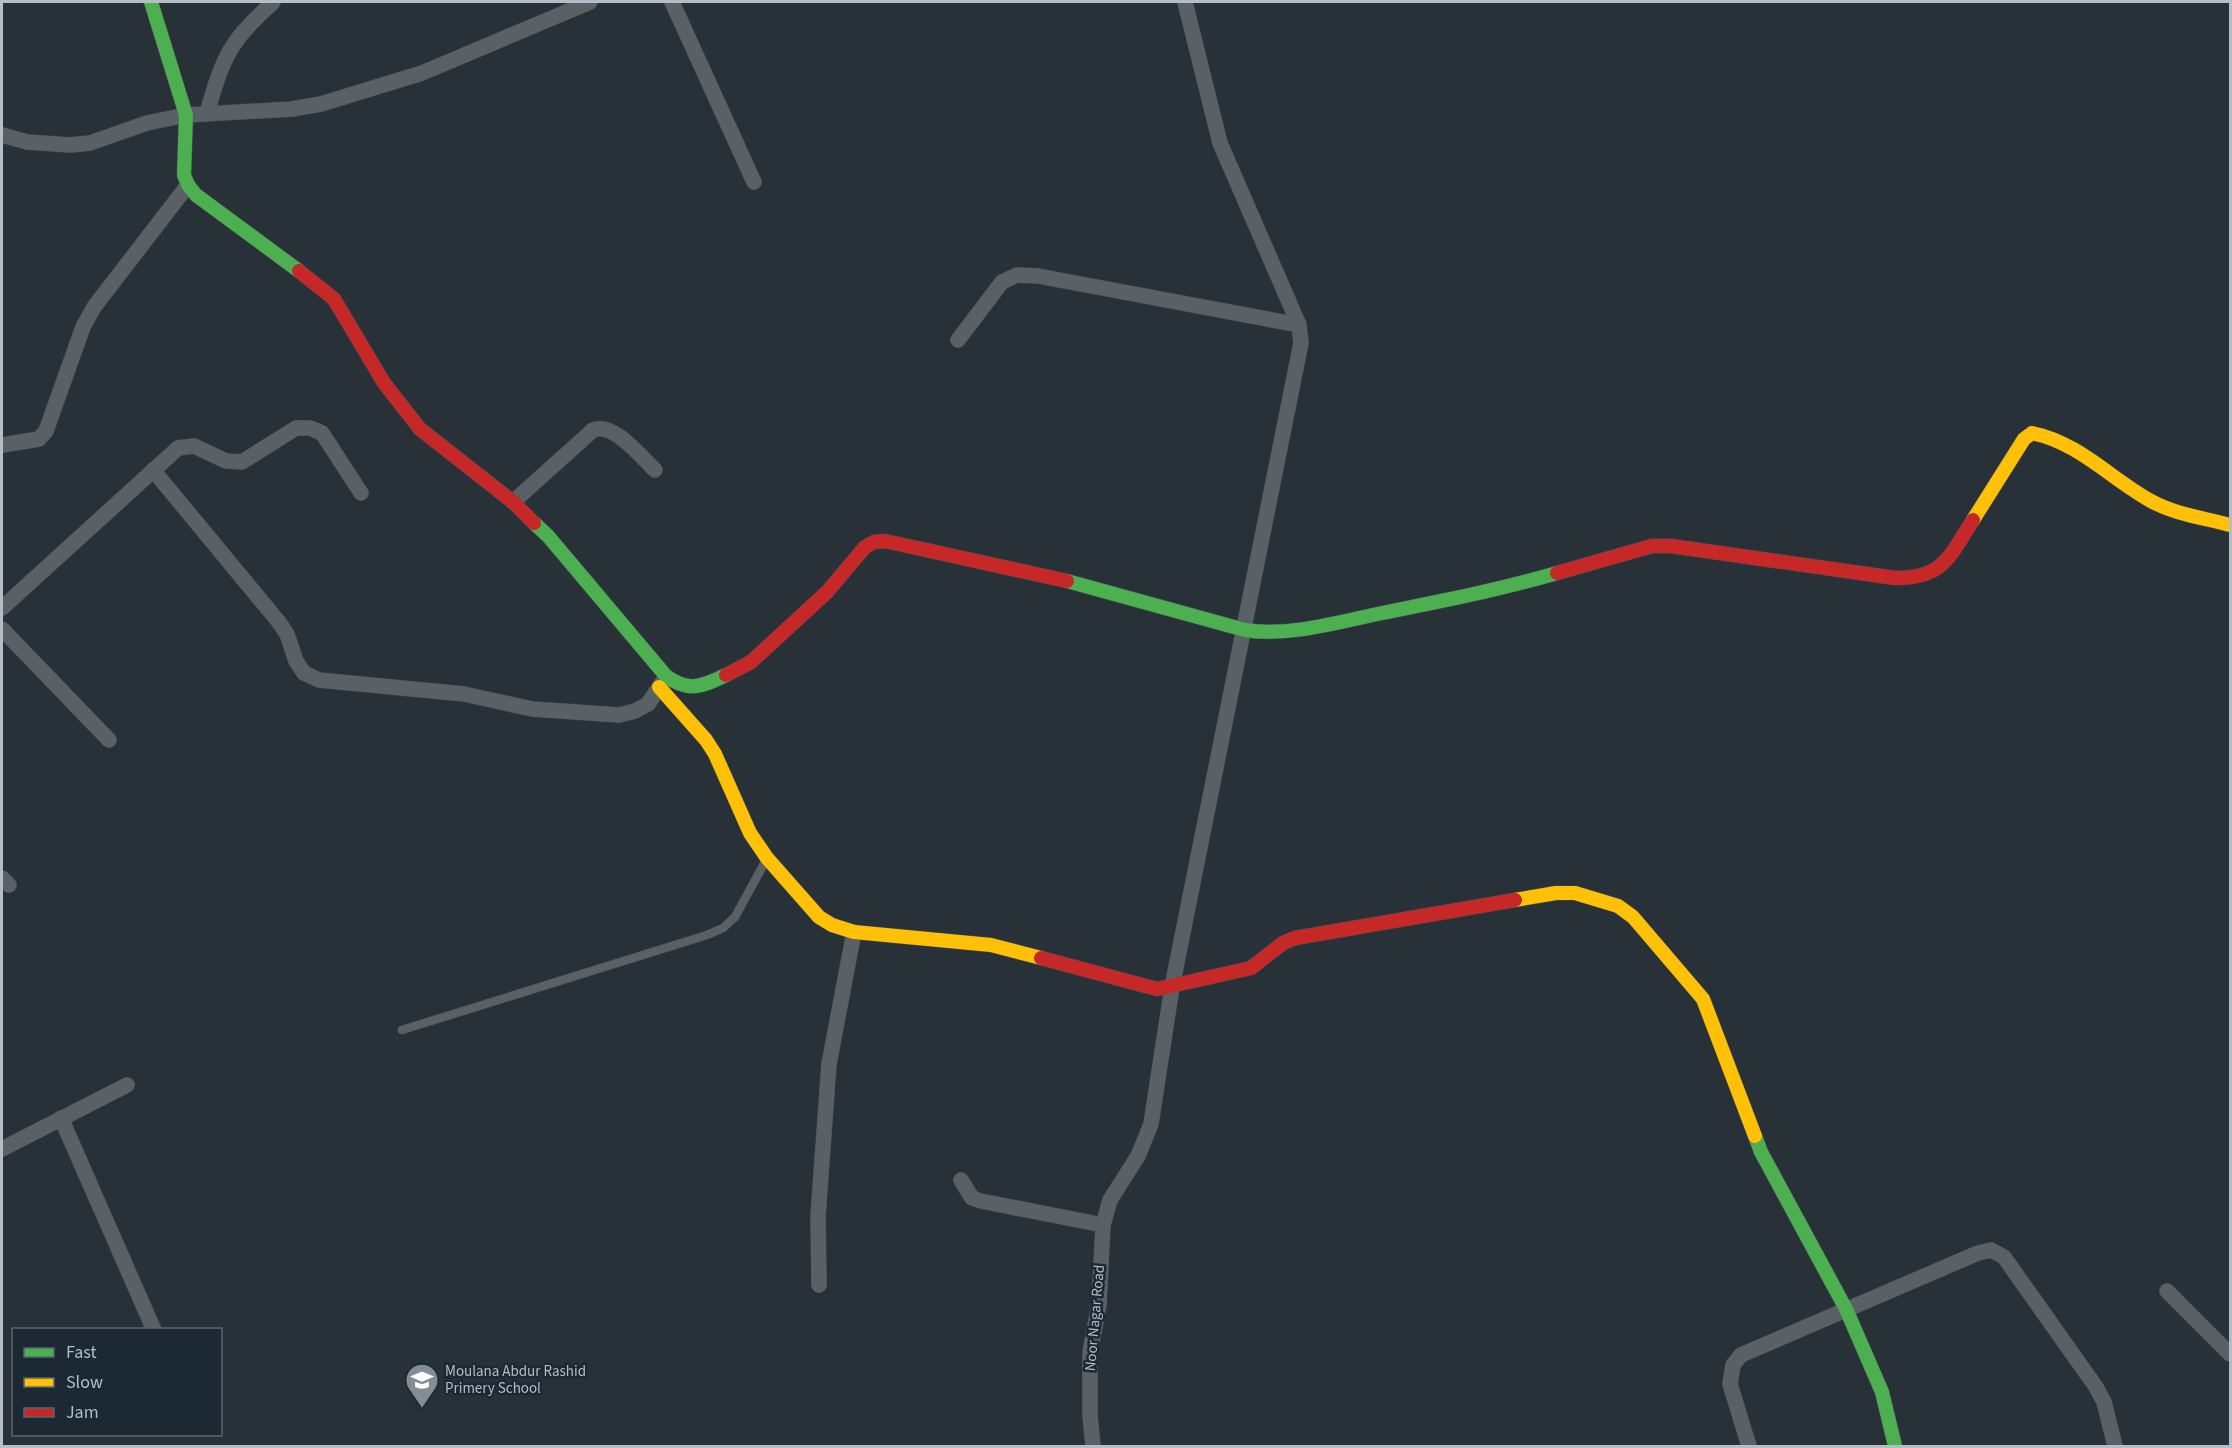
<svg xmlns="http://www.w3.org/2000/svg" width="2232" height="1448" font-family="'Source Sans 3',sans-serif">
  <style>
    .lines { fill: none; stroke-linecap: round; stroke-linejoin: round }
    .lane-casing { stroke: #474d53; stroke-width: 9 }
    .street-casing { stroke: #474d53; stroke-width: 16 }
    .fast-casing { stroke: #474d53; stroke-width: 15 }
    .slow-casing { stroke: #474d53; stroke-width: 15 }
    .jam-casing { stroke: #474d53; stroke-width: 15 }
    .lane { stroke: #596066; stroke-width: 8 }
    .street { stroke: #596066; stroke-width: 15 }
    .fast { stroke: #4caf50; stroke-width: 14 }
    .slow { stroke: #ffc107; stroke-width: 14 }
    .jam { stroke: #c62828; stroke-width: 14 }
    .labels { text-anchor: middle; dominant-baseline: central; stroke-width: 5; stroke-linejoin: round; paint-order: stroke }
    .street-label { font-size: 15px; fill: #b3bec9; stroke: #1c2833 }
    .poi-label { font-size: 15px; fill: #b3bec9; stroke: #1c2833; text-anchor: start }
  </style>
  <rect width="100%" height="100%" fill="#293138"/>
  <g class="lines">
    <g class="lane-casing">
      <polyline id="lane" points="402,1030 707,935 723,928 735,917 765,862"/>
    </g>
    <g class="street-casing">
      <g id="street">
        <polyline points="672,2 754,182"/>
        <path d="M207 113C215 86 222 58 240 36 250 23 262 13 273 2"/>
        <polyline points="2,135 27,142 70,145 90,143 147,123 186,115 292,109 321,104 422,73 590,2"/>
        <polyline points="958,340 1002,282 1017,275 1038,276 1299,325"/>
        <polyline points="2,445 39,439 46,431 83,327 94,307 188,185"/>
        <polyline points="153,470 278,621 287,634 296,661 304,673 319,680 464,694 532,709 619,715 635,711 648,704 664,680"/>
        <path d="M513 502 593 430C614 422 640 456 655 470"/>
        <polyline points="2,608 178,448 194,446 226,461 242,462 296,428 310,428 322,433 361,493"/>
        <polyline points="2,629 109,740"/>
        <polyline points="2,878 9,885"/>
        <polyline points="61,1118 154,1330"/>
        <polyline points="2,1149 127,1085"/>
        <polyline points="961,1180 972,1198 981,1201 1103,1225"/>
        <polyline points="819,1285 818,1216 829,1064 854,932"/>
        <polyline points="2167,1291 2230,1354"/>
        <polyline points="1093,1446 1090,1415 1090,1352 1099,1305 1103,1225 1110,1200 1138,1156 1151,1124 1172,987 1301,343 1299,325 1220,143 1185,2"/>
        <polyline points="1749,1446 1730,1384 1733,1365 1741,1355 1978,1253 1991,1250 2004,1257 2096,1387 2104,1402 2115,1446"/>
      </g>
    </g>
    <g class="fast-casing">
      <g id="fast">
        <polyline points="151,2 186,115 184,175 188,185 196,195 299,271"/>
        <path d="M534 523 548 536 666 676C689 693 703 686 726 675"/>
        <path d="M1067 581 1245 630C1288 637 1339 622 1382 613 1441 601 1499 590 1557 573"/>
        <polyline points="1755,1136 1761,1152 1846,1309 1882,1392 1895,1446"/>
      </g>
    </g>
    <g class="slow-casing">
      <g id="slow">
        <path d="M1973 520 2024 439 2032 433C2078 442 2111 479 2151 501 2174 514 2204 518 2230 525"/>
        <polyline points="659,687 706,740 715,754 750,833 767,858 819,917 832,925 854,932 991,945 1041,958"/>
        <polyline points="1515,900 1556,893 1575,893 1618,906 1633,917 1703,999 1755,1136"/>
      </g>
    </g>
    <g class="jam-casing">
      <g id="jam">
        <polyline points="299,271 334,299 384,383 420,429 513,502 534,523"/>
        <path d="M1557 573 1652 546H1671L1895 578C1944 578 1949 557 1973 520"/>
        <polyline points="726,675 751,662 827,592 865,547 874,542 885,541 1067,581"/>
        <polyline points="1041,958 1157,989 1251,968 1283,943 1295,938 1515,900"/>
      </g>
    </g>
    <use href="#lane" class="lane"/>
    <use href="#street" class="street"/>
    <use href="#fast" class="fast"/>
    <use href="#slow" class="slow"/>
    <use href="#jam" class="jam"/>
  </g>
  <defs>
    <g id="school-pin" transform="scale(1.725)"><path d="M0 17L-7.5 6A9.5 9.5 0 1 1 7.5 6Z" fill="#838d96" stroke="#1c2833"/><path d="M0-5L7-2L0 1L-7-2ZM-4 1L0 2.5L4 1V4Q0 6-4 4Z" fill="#fff"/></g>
  </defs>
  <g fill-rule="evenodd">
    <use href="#school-pin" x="422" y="1380"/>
  </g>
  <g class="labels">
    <g class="street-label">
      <text transform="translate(1095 1318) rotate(-85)">Noor Nagar Road</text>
    </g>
    <g class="poi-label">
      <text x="445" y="1371">Moulana Abdur Rashid<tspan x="445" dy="17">Primery School</tspan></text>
    </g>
  </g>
  <rect width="2232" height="1448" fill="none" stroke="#b3bec9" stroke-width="6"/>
  <rect x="12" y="1328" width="210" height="108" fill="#1c2833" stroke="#58646f" stroke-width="1.5"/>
  <rect x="24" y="1348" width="30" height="9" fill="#4caf50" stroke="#58646f" stroke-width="1.5"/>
  <text x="66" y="1358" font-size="18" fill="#b3bec9">Fast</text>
  <rect x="24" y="1378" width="30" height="9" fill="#ffc107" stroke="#58646f" stroke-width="1.5"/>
  <text x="66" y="1388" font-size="18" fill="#b3bec9">Slow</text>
  <rect x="24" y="1408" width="30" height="9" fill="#c62828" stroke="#58646f" stroke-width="1.5"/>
  <text x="66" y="1418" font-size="18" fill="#b3bec9">Jam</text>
</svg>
